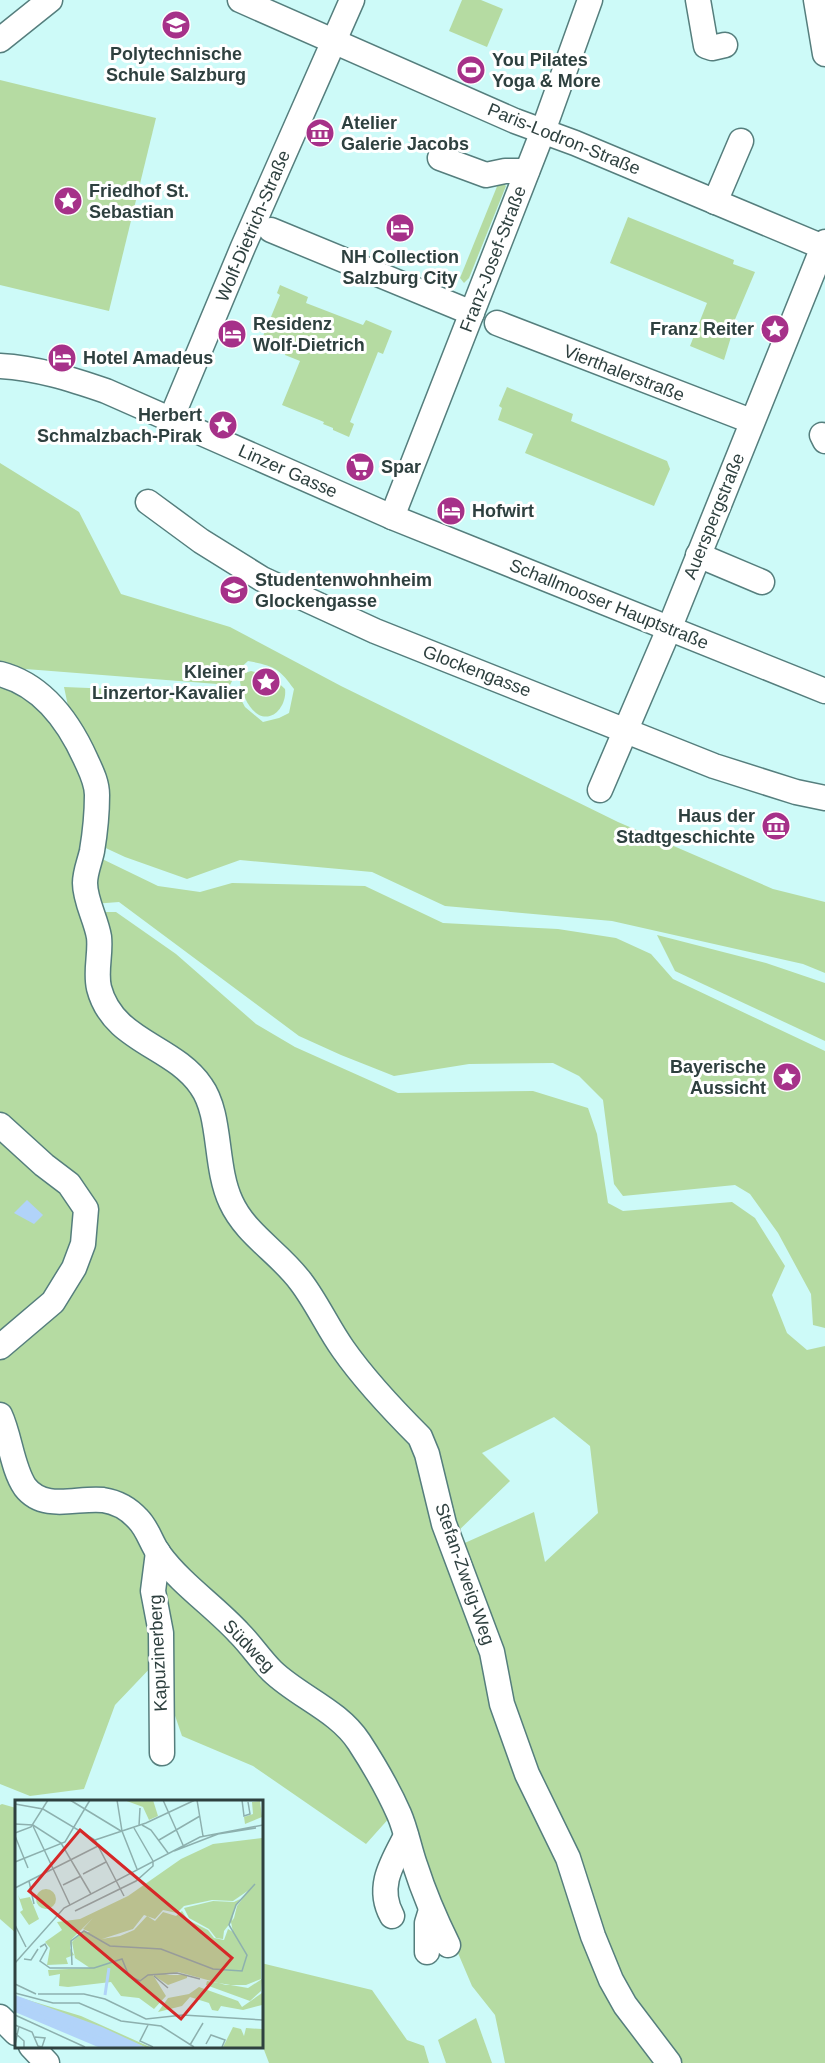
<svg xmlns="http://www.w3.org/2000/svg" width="825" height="2063" font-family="Arial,sans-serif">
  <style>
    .green { fill: #b5dba2 }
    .water { fill: #b1d3f9 }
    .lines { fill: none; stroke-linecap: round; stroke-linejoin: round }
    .minor-casing { stroke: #557e7d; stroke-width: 27 }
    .minor { stroke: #fff; stroke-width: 24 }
    .labels { text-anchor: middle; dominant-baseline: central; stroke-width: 6; stroke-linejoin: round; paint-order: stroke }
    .poi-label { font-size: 18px; font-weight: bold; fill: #2e403f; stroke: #fff; text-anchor: start }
    .street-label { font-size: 18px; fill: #2e403f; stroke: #fff }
    .inset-river { fill: none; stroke: #b1d3f9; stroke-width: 3 }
    .inset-road { fill: none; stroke: #8db0ae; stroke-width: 1.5 }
    .view { fill: #d62828; fill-opacity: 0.15; stroke: #d62828; stroke-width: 3 }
    .inset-edge { fill: none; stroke: #2e403f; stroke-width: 3 }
  </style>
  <rect width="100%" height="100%" fill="#cdfaf8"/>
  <g class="green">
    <polygon points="462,0 481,0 503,9 487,47 449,31"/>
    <polygon points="0,80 156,118 109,311 0,285"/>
    <polygon points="502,182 506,186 469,278 464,283 460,278 498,184"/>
    <polygon points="628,217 734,260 733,264 755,272 728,336 731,337 724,360 690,346 707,303 610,263"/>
    <polygon points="280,285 308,297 306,303 363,325 366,320 392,331 383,354 378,352 350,422 354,424 349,437 333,430 333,428 323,424 324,422 282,405 300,361 285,355 286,351 261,341 280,295 277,293"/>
    <polygon points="507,387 573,414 571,421 667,461 670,469 654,506 525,453 533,434 498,420 502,408 499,406"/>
    <path d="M0 463 79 512 121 594 230 627 341 686 618 822 773 889 825 902V973L803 964 612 921 445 906 372 872 240 860 187 879 125 857 97 844 64 687 238 694 245 707 263 722 279 718 289 713 294 689C279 668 274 666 248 661L237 671 230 685 0 667Z"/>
    <path d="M251 671 271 676 285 689C287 703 275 722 259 715 248 709 242 693 240 682L245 673Z"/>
    <polygon points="0,683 26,690 61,723 92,794 93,986 186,1075 206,1108 221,1191 420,1451 511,1752 663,2063 505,2063 495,2015 472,1986 375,1758 281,1667 193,1587 145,1519 35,1490 0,1405 0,1359 59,1309 91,1209 0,1118"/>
    <polygon points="96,856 158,886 200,892 232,883 365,886 443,923 558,929 616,938 651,954 673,979 825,1051 825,1328 813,1325 811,1294 778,1233 750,1194 735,1185 623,1196 614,1184 603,1100 579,1076 553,1063 469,1064 394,1076 341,1055 299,1036 119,902 93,904"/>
    <path d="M97 912H116L176 954 256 1024 295 1047 398 1093 533 1091 588 1108 597 1134 608 1203 623 1211 732 1202 755 1218 785 1266 772 1295 787 1333 807 1350 825 1346V2063H678L628 2004 586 1901 591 1888C527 1783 496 1662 458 1546L534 1512 545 1562 598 1513 590 1446 554 1417 482 1453 510 1481 454 1535 450 1497 428 1443 239 1203 218 1119 120 1008 105 987Z"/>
    <polygon points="657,935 766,963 825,983 825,1041 675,971"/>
    <polygon points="0,1131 81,1206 71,1267 0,1344"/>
    <polygon points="0,1425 22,1489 110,1506 147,1535 155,1663 115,1705 84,1789 30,1796 0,1784"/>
    <polygon points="166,1569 286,1689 346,1743 391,1816 366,1844 253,1766 182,1736 171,1704 163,1610"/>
    <polygon points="2,1804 16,1808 16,1933 0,1919 0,1805"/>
    <polygon points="261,1963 372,1990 407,2040 424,2046 429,2063 269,2063 261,2042"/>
    <polygon points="476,2018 492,2063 446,2063 438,2040"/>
  </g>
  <polygon class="water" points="27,1200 43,1215 34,1224 14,1213"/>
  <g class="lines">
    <g class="minor-casing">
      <g id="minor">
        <polyline points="240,0 515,121 575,143 823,247"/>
        <polyline points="698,0 706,46 712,48 725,45"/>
        <polyline points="816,0 825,54"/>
        <polyline points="0,40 50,0"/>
        <polyline points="440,158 486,175 505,171 527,171"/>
        <polyline points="715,202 741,141"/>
        <polyline points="271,230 472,313"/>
        <polyline points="497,323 751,421"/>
        <path d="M0 366C37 368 71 379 106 391L392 517 825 691"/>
        <polyline points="171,419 243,247 352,0"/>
        <polyline points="822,435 825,441"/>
        <polyline points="148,502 201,541 262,579 375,631 714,766 796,792 825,798"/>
        <polyline points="392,517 543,131 590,0"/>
        <polyline points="698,555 762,582"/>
        <path d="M0 674C43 685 69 722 86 760 91 771 97 782 97 795 97 813 95 833 92 851 90 861 85 872 85 883 85 901 96 919 99 937 101 954 95 971 99 988 113 1042 173 1045 201 1086 222 1115 214 1166 231 1202 246 1235 280 1253 301 1282 317 1303 328 1328 343 1349 364 1379 394 1411 420 1437L427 1454 444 1524 492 1652 502 1704 527 1774 568 1858 593 1936 611 1980 625 2005 669 2063"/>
        <polyline points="600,790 669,629 825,242"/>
        <polyline points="0,1125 44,1165 69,1184 86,1209 83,1244 74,1268 53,1302 0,1347"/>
        <path d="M0 1415C10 1436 12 1468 25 1487 44 1512 78 1497 103 1500 116 1502 129 1509 138 1519 148 1529 151 1543 159 1554 182 1585 213 1605 239 1633 251 1645 260 1659 272 1671 299 1697 338 1710 359 1742 374 1765 388 1789 399 1814 406 1830 409 1848 415 1865 424 1893 435 1919 448 1945"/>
        <polyline points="158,1552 153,1591 161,1633 162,1753"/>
        <path d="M392 1916C376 1887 392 1863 406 1836"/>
        <polyline points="427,1952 427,1923 431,1910"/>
        <polyline points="0,2017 16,2033"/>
        <polyline points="31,2046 47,2063"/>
      </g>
    </g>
    <use href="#minor" class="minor"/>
  </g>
  <defs>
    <g id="school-disc" transform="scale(1.5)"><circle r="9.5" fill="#a63189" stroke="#fff"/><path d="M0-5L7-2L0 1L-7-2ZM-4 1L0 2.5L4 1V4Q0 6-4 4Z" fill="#fff"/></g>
    <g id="stadium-disc" transform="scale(1.5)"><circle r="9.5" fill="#a63189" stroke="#fff"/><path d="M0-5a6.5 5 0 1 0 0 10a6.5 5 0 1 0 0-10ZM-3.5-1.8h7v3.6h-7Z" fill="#fff"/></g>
    <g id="museum-disc" transform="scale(1.5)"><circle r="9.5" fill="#a63189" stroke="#fff"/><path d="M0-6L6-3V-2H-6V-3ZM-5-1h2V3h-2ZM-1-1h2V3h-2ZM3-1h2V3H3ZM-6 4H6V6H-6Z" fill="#fff"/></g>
    <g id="sight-disc" transform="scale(1.5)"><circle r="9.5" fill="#a63189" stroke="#fff"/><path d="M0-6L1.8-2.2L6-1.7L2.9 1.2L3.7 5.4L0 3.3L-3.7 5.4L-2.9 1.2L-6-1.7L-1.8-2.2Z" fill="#fff"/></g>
    <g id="hotel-disc" transform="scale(1.5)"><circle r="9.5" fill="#a63189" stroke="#fff"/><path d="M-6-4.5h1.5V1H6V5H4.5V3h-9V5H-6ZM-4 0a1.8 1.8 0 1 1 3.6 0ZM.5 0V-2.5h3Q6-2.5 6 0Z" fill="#fff"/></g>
    <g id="supermarket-disc" transform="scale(1.5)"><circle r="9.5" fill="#a63189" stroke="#fff"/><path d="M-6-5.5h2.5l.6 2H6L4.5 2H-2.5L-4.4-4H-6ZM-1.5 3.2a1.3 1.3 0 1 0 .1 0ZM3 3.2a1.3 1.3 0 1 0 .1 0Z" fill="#fff"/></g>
  </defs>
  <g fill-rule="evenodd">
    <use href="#school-disc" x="176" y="25"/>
    <use href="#stadium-disc" x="471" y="70"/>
    <use href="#museum-disc" x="320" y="133"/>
    <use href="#sight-disc" x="68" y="201"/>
    <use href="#hotel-disc" x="400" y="228"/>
    <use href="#sight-disc" x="775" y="329"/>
    <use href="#hotel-disc" x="232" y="334"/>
    <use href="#hotel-disc" x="62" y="358"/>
    <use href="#sight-disc" x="223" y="425"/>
    <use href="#supermarket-disc" x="360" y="467"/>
    <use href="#hotel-disc" x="451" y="511"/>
    <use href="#school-disc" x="234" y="590"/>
    <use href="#sight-disc" x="266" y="682"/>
    <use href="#museum-disc" x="776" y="826"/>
    <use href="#sight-disc" x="787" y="1077"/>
  </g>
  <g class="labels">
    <g class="poi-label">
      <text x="176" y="54" text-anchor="middle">Polytechnische<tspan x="176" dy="21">Schule Salzburg</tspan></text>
      <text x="492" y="60">You Pilates<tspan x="492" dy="21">Yoga &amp; More</tspan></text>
      <text x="341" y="123">Atelier<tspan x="341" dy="21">Galerie Jacobs</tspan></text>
      <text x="89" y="191">Friedhof St.<tspan x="89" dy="21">Sebastian</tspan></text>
      <text x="400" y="257" text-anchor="middle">NH Collection<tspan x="400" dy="21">Salzburg City</tspan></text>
      <text x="253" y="324">Residenz<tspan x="253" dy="21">Wolf-Dietrich</tspan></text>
      <text x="754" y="329" text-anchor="end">Franz Reiter</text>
      <text x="83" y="358">Hotel Amadeus</text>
      <text x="202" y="415" text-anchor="end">Herbert<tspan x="202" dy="21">Schmalzbach-Pirak</tspan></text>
      <text x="381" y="467">Spar</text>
      <text x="472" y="511">Hofwirt</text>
      <text x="255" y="580">Studentenwohnheim<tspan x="255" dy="21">Glockengasse</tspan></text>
      <text x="245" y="672" text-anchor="end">Kleiner<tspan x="245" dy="21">Linzertor-Kavalier</tspan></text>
      <text x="755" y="816" text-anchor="end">Haus der<tspan x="755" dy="21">Stadtgeschichte</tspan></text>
      <text x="766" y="1067" text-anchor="end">Bayerische<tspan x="766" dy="21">Aussicht</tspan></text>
    </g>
    <g class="street-label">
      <text transform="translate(564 139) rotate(22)">Paris-Lodron-Straße</text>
      <text transform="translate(253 226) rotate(-67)">Wolf-Dietrich-Straße</text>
      <text transform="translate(493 259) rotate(-69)">Franz-Josef-Straße</text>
      <text transform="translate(624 373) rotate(21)">Vierthalerstraße</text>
      <text transform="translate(288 471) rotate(24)">Linzer Gasse</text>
      <text transform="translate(714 516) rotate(-68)">Auerspergstraße</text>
      <text transform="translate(609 604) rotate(22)">Schallmooser Hauptstraße</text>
      <text transform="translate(477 671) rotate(21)">Glockengasse</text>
      <text transform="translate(465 1574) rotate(71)">Stefan-Zweig-Weg</text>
      <text transform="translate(249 1646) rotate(46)">Südweg</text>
      <text transform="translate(158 1653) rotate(-93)">Kapuzinerberg</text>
    </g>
  </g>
  <g transform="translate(15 1800)">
    <rect width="248" height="248" fill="#cdfaf8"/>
    <path d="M109 0H138L143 16 134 20 128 7ZM245 1 247 17 230 24 229 17 238 14 237 2ZM247 38 246 179 231 185H211L163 172 150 175H172V178L153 185 138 175 151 196 139 209 124 198 106 196 96 182 53 187 44 186 45 174 34 176 33 170 75 168 60 158 57 142 66 132H75L68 129 78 118 57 139 55 148 59 155 51 158 53 164 32 165 35 148 30 142 47 130 42 122 65 119 113 96 166 59 198 44ZM234 90 222 106 219 118 217 121 219 109 225 99 219 102 198 101 169 108 174 118 194 129 201 138 208 139 209 131 216 122 218 132 213 129 209 140 199 138 193 130 173 120 167 111 161 116 148 112 140 121 132 116 119 130 105 136 87 139 118 129 129 115 140 119 148 110 162 113 169 106 197 100 218 101ZM21 99a10 10 0 1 1 20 0a10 10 0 1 1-20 0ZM3 95 5 99 15 97 24 119 14 125 5 112 8 110ZM247 179 246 191 235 201 191 185 192 181 233 188ZM184 187 223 201 227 207 247 193V205L228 210 206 206 203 211 197 210 194 203 175 197 167 206 143 212 153 198 174 194ZM3 197 66 216 135 247H130ZM218 227 226 229 229 236 231 228 247 229V247H208Z" fill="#b5dba2" fill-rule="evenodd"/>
    <path d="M0 195 87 227 130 247H83L0 212Z" fill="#b1d3f9"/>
    <path class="inset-river" d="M90 195 94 168M0 206 106 247M43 223H54L55 225 51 229Z"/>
    <path class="inset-road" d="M55 0 106 31M102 0 107 31 122 69M148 0 168 45M182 0 188 36M227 0 229 16 235 14 233 2M0 4 28 9 80 40 109 96M0 24 18 25 46 43 76 94M127 25 136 30 153 53M18 26 55 105M124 26 125 8M119 28 138 61M0 33 16 27 33 0M0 36 13 68M80 40 131 23 180 0M144 40 185 16M159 51 203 34 241 28M0 62 50 42 75 0M68 74 91 62M14 81 19 104M48 85 66 76M0 88 83 46M60 111 121 81 138 66V61M0 125 11 147M25 147 30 144 32 148 25 161 35 168H79L107 159 114 176 125 181 133 175 162 173 185 179M9 159 16 160 23 149M0 163 49 108 185 37 248 25M57 165 56 141 69 131 95 146 146 149 198 169 227 171 232 155 214 125 221 105 240 84M139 176 153 188M0 184 21 194M0 193 38 203H64L106 221 146 226 179 247M23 194H69L90 199 131 219 168 215 248 220M0 215 70 247M0 225 17 232 23 246 27 247M133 225 125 241 138 247M0 233 9 241V247M20 237 30 238 27 247M191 244 196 235 210 240 207 247M0 245 4 226M175 245 188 223"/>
    <path class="view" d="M65 30 217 158 166 219 14 91Z"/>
    <rect width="248" height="248" class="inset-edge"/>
  </g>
</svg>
